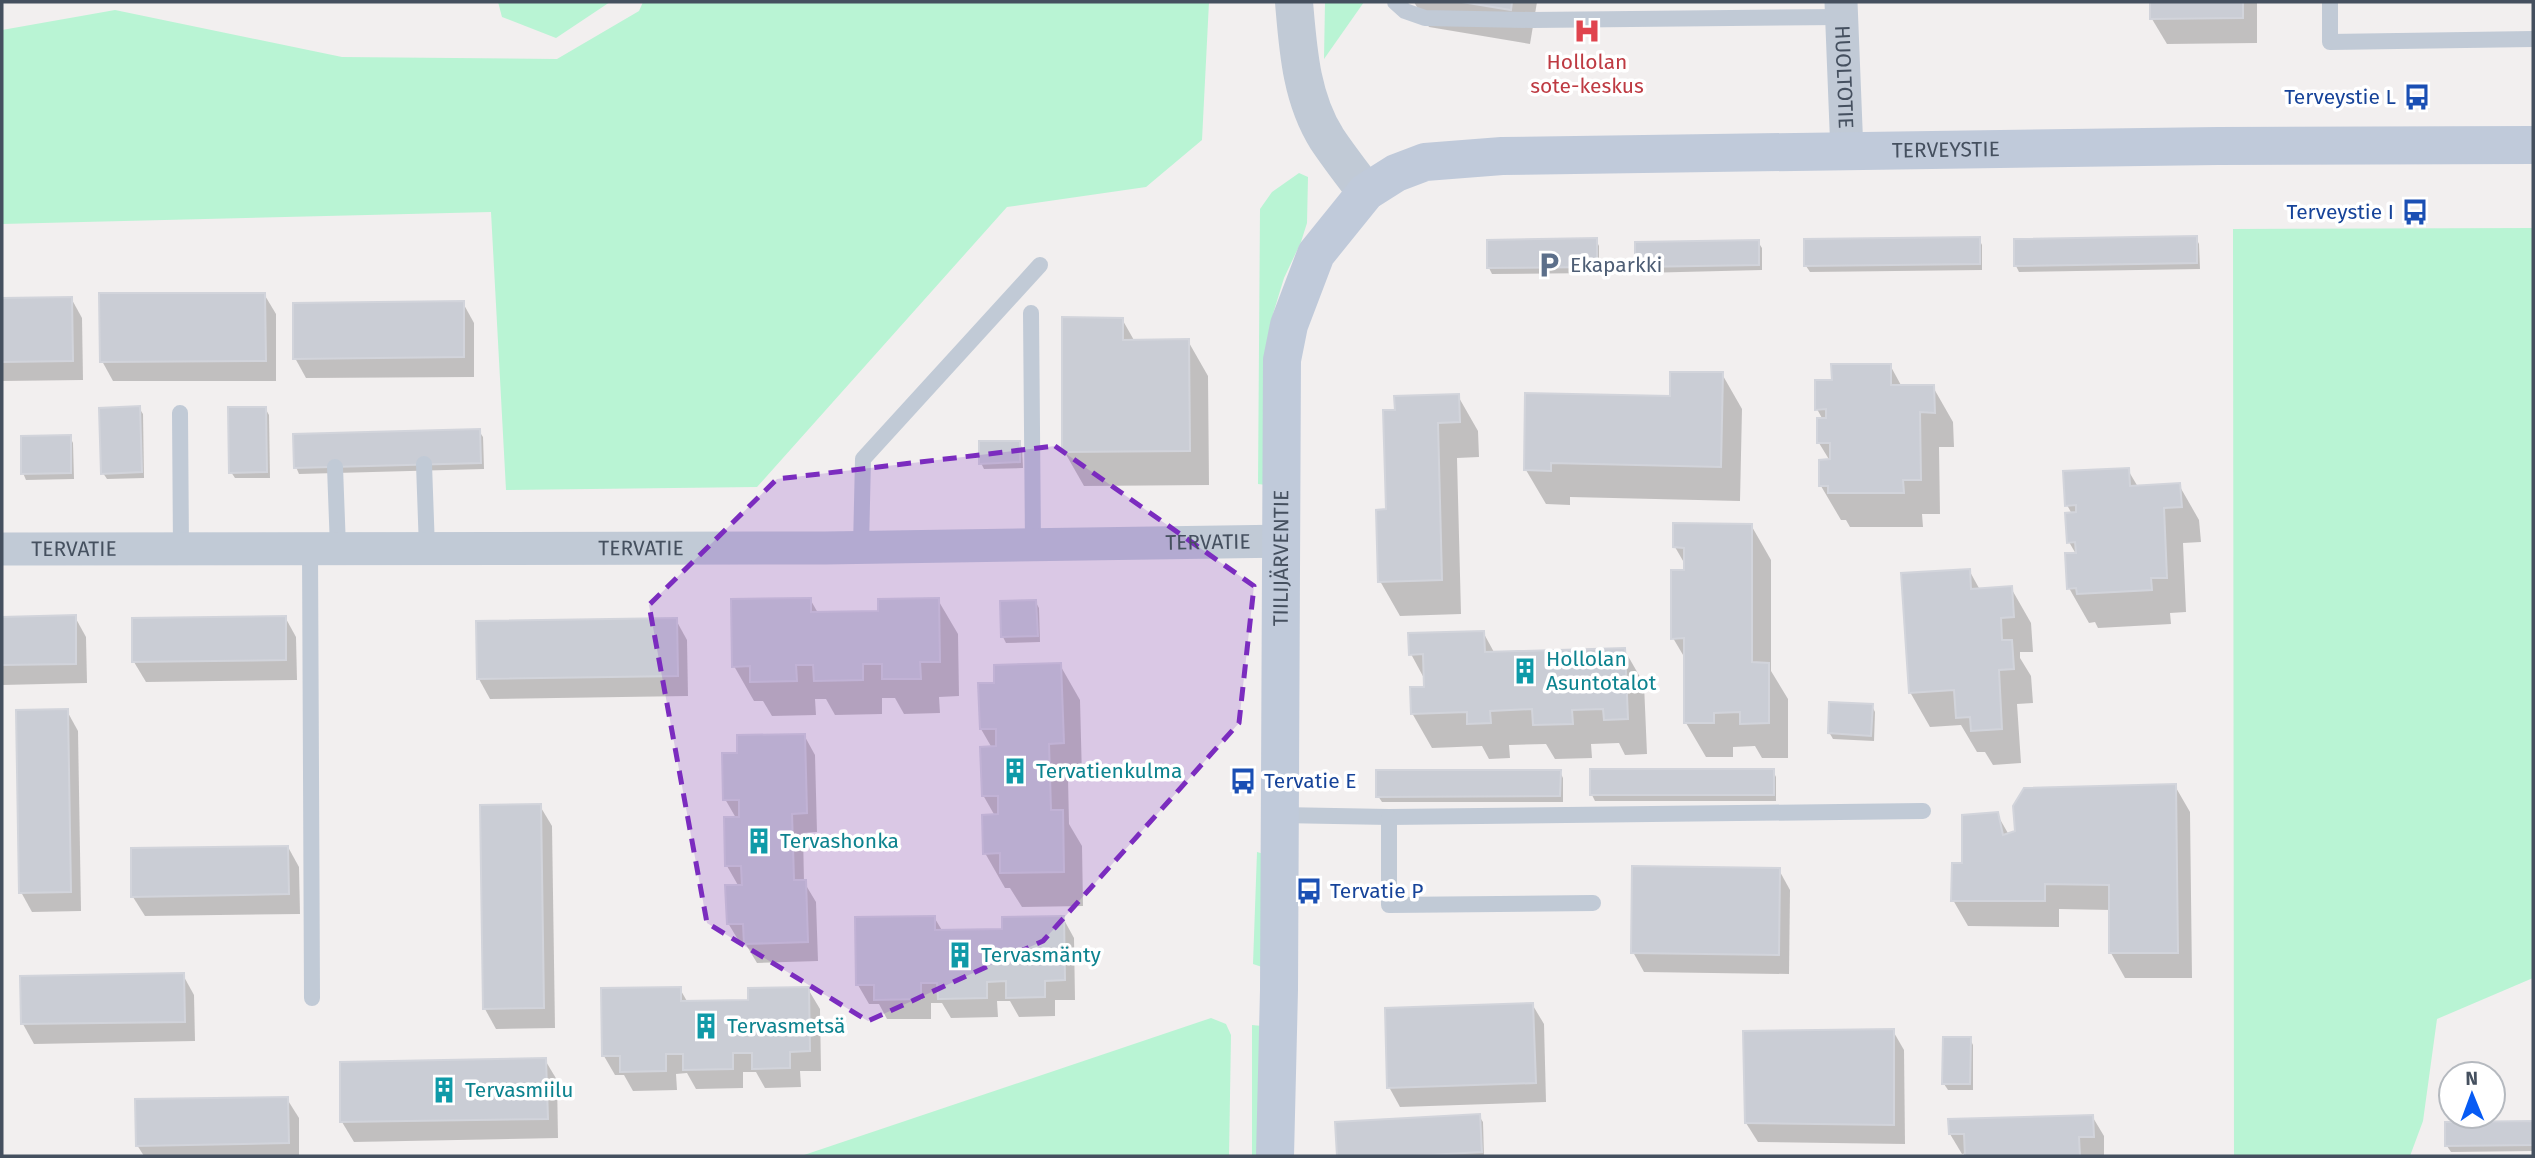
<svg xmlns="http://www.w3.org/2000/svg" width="2535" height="1158" font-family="'Fira Sans',sans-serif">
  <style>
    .green { fill: #b9f4d4 }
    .shadow { fill: #0003 }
    .building { fill: #cacdd5; stroke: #d2d4db; stroke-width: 2 }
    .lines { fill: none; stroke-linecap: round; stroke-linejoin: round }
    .service { stroke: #c1cad6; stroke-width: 16 }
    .minor { stroke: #c1cad6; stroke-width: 33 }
    .tertiary { stroke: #c1cad6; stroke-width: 38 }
    .secondary { stroke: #c0cada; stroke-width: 38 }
    .marked { fill: #7b2cbf; fill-opacity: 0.2; stroke: #7b2cbf; stroke-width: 5; stroke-dasharray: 14 9; stroke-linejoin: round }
    .labels { text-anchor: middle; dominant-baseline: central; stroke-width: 7; stroke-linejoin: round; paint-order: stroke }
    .health-label { font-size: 21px; fill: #be3a42; stroke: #fff }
    .street-label { font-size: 21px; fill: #45505f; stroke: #fff }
    .transit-label { font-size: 21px; fill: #164399; stroke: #fff; text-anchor: end }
    .service-label { font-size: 21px; fill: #4e5e75; stroke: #fff; text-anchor: start }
    .culture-label { font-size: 21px; fill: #0d838f; stroke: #fff; text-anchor: start }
  </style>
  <rect width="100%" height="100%" fill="#f2efef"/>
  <g class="green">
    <polygon points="498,2 610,2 556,38 502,17"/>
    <polygon points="643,2 1209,2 1202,140 1146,187 1007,207 757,487 506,490 491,212 2,224 2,30 115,10 342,57 557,59 639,11"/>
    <polygon points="1325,2 1364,2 1324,59"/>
    <polygon points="1299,173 1308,177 1307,223 1301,242 1284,278 1273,314 1266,485 1258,484 1260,209 1272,192"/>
    <polygon points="2533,228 2533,978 2437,1019 2423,1121 2410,1156 2234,1156 2233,229"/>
    <polygon points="1257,852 1264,854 1262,967 1253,964"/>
    <polygon points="1211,1018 1226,1024 1231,1035 1229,1156 801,1156"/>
    <polygon points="1252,1025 1262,1026 1261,1156 1252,1156"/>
  </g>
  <g class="shadow">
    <polygon points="1414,2 1537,2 1530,44 1429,27"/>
    <polygon points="2152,2 2257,2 2257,43 2167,44 2152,19"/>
    <polygon points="2196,238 2199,244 2200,269 2019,272 2016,266"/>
    <polygon points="1979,239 1982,245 1982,270 1810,272 1806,266"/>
    <polygon points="1596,240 1599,246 1599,273 1492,274 1489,268"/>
    <polygon points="1758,242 1762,248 1762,270 1641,273 1637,266"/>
    <polygon points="264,294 276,314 276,381 113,381 102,361"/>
    <polygon points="71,298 82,318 83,380 2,381 2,299"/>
    <polygon points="463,303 474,323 474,377 306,378 295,358"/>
    <polygon points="1122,319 1135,342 1188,341 1208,376 1209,485 1084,486 1064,451"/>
    <polygon points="1890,365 1902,387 1933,387 1953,422 1954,447 1939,447 1940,514 1922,514 1923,527 1850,527 1846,520 1841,520 1821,486 1830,461 1819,443 1823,420 1817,409 1834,382"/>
    <polygon points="1722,374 1742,409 1740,501 1570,497 1570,505 1546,504 1526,470"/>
    <polygon points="1458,396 1478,431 1479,457 1457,458 1461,614 1400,616 1380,581 1397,412"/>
    <polygon points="139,408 143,414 144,478 107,479 103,473"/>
    <polygon points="265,408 269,415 270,478 235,478 231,472"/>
    <polygon points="479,431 483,437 484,469 299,474 296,467"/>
    <polygon points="70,437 73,443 74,479 26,480 23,473"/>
    <polygon points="1019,442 1022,448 1023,468 984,469 981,463"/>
    <polygon points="2128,470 2138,487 2179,485 2199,520 2201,542 2183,543 2186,612 2170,613 2171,624 2098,628 2095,622 2089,623 2069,588 2076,554 2069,542 2072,514 2067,505"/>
    <polygon points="1751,525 1771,560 1771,671 1788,699 1788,758 1762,758 1755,746 1733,747 1733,757 1706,757 1686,723 1686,660 1673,638 1686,571 1686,566 1675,547"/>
    <polygon points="1969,570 1980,590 2011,588 2031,623 2033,652 2020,652 2020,658 2031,676 2033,703 2017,704 2021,763 1993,765 1985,752 1977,752 1961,725 1930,727 1910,692"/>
    <polygon points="810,599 818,613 880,612 938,600 958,634 959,696 939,697 940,713 904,714 895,698 882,698 882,714 835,715 826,699 815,699 816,715 772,716 763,701 754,701 734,666"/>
    <polygon points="1035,601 1039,608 1040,642 1006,643 1003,637"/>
    <polygon points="75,617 86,637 87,683 2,685 2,618"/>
    <polygon points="285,617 296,637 297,680 146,682 134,662 133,620"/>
    <polygon points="676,620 687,640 688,696 490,699 479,679"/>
    <polygon points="1483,632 1495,654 1624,649 1644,684 1647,754 1625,755 1619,743 1591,744 1592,758 1555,759 1546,744 1509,745 1510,758 1489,759 1482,746 1432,748 1412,713 1426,689 1425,680 1411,654"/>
    <polygon points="1060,665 1080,700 1082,777 1068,778 1069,824 1082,846 1083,906 1022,907 1010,888 1005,888 985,853 995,816 983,795 992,748 981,729 996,684"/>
    <polygon points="1872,706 1875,712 1874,741 1833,739 1829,732"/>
    <polygon points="67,711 78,731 81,911 32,912 21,892"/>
    <polygon points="804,735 815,755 817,832 803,833 804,882 816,902 818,961 757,963 745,943 740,943 728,923 739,887 727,866 736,818 725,799 739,755"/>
    <polygon points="1773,771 1776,777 1776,801 1595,801 1592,795"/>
    <polygon points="1560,772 1563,778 1563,802 1382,802 1378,796"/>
    <polygon points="2175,786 2190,812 2192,978 2125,978 2111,953 2111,910 2059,909 2059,927 1968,926 1953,900 1963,865 1997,814 2009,835"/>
    <polygon points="540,806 552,826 555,1028 496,1029 485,1009"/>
    <polygon points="288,847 299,867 300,914 145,916 133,897"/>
    <polygon points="1779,870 1790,890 1789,974 1644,972 1633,952"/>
    <polygon points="934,917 943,932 1004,931 1063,918 1074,938 1075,1000 1055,1000 1055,1016 1019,1017 1010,1001 997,1001 998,1017 951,1018 942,1003 931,1003 931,1019 887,1019 879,1004 869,1004 858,985"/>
    <polygon points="183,975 194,995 195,1041 34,1044 23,1024"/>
    <polygon points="680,989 688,1003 750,1002 808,989 820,1009 821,1071 800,1071 801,1087 765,1088 756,1072 743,1072 743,1088 696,1089 687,1073 676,1074 677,1090 633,1091 624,1075 615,1075 604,1056"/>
    <polygon points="1532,1004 1544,1024 1546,1102 1400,1107 1389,1087"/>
    <polygon points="1893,1031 1904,1050 1905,1144 1758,1142 1746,1123"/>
    <polygon points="1970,1039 1973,1045 1973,1090 1948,1090 1944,1084"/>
    <polygon points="545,1060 557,1080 558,1138 354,1142 342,1122"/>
    <polygon points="287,1099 299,1118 299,1156 144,1156 137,1145"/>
    <polygon points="1479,1116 1483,1122 1484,1156 1339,1156 1337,1124"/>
    <polygon points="2092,1116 2104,1136 2104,1156 1967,1156 1967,1153 1962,1154 1950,1134"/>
    <polygon points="2533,1123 2533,1151 2451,1152 2447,1146 2447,1124"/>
  </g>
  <g class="building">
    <polygon points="1462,2 1512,2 1511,10"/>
    <polygon points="2150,2 2243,2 2243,18 2150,19"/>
    <polygon points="2197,236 2197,263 2014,266 2014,239"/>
    <polygon points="1980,237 1980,264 1804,266 1804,239"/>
    <polygon points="1597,238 1597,267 1487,268 1487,240"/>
    <polygon points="1759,240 1759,265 1635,267 1635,242"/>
    <polygon points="99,293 265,293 266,361 100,362"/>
    <polygon points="72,297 73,361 2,362 2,298"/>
    <polygon points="464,301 464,357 293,359 293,303"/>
    <polygon points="1062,317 1123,318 1123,340 1189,339 1190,451 1062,452"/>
    <polygon points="1831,364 1891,364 1891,385 1934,385 1935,413 1920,412 1921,480 1903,480 1904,493 1828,493 1828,486 1819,486 1819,460 1830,459 1830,443 1817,443 1817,418 1826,418 1826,409 1815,410 1815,380 1832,380"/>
    <polygon points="1670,372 1723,372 1721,467 1551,463 1551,471 1524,470 1525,393 1670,396"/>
    <polygon points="1459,394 1460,422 1438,423 1442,580 1378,582 1376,510 1386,509 1383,410 1395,410 1394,396"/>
    <polygon points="140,406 142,472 101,474 99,408"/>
    <polygon points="228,407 266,407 267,472 229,473"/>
    <polygon points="480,429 481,463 294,468 293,434"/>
    <polygon points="71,435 71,473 21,474 21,436"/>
    <polygon points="979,441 1020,441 1020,462 979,464"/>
    <polygon points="2129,468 2130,486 2180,483 2182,507 2164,508 2167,578 2151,578 2152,590 2077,594 2076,588 2067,589 2065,553 2076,553 2075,542 2067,543 2065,513 2076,512 2076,505 2065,506 2063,471"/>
    <polygon points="1673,523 1752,524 1752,662 1769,663 1769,723 1740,724 1740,712 1714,713 1714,723 1684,723 1684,638 1671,639 1671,570 1684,570 1684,548 1673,547"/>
    <polygon points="1970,569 1971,589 2012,586 2014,617 2001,618 2002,640 2012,640 2014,669 1999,670 2002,729 1971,731 1970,717 1956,718 1954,690 1909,693 1901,573"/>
    <polygon points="811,598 811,612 878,611 878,599 939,598 940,662 920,662 921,679 882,679 882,664 863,664 863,680 814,681 813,665 796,665 797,681 750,682 750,666 732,667 731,599"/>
    <polygon points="1036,600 1038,636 1001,637 1000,601"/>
    <polygon points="76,615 76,664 2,665 2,617"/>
    <polygon points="286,616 286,660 132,662 132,618"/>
    <polygon points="677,618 678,676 477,679 476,621"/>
    <polygon points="1484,631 1485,652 1625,648 1628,719 1604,720 1603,709 1572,710 1573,724 1533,725 1532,709 1490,711 1491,723 1467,724 1467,712 1411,714 1410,687 1424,687 1423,654 1409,655 1408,633"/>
    <polygon points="1061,663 1064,743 1049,744 1051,810 1063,810 1064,872 1000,873 1000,853 983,854 982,815 998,814 998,796 982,796 980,747 996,746 996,729 980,729 978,683 994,683 994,665"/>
    <polygon points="1829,702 1873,704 1871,736 1828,733"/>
    <polygon points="68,709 71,892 19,893 16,710"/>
    <polygon points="805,734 807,813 792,814 794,880 806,880 808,942 744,944 743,924 727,924 725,885 742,885 741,866 725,866 724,817 739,817 739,800 723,800 722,753 737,753 737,735"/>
    <rect x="1590" y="769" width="184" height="26"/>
    <polygon points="1376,770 1561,770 1560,796 1376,797"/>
    <polygon points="2176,784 2178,953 2109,953 2109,885 2045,884 2045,901 1951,901 1952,863 1962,863 1962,815 1998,812 2003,835 2015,831 2013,806 2024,788"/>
    <polygon points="541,804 544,1008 483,1009 480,805"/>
    <polygon points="288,846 289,894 131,897 131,848"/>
    <polygon points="1632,866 1780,868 1779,955 1631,953"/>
    <polygon points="935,916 935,930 1002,929 1002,917 1064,916 1065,980 1045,981 1045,997 1006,998 1006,981 987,982 987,998 938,999 937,983 921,983 921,999 874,1000 874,985 856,985 855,917"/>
    <polygon points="184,973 185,1022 21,1024 20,976"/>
    <polygon points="681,987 681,1001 748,1000 748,988 809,987 810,1051 790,1052 790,1068 752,1069 752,1053 733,1053 733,1069 683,1070 683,1054 666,1054 666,1071 620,1072 620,1056 602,1056 601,988"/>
    <polygon points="1533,1003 1536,1083 1387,1088 1385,1008"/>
    <polygon points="1894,1029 1894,1125 1745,1123 1743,1031"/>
    <polygon points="1943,1037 1971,1037 1970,1084 1942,1084"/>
    <polygon points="546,1058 548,1119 340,1122 340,1062"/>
    <polygon points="288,1097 289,1143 136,1146 135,1099"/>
    <polygon points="1480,1114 1482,1152 1411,1156 1337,1156 1335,1122"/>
    <polygon points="2093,1115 2094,1137 2079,1137 2080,1156 1965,1156 1964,1134 1949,1134 1948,1119"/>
    <polygon points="2533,1121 2533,1145 2445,1146 2445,1122"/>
  </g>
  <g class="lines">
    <g class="service">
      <polyline points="1395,2 1405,11 1425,18 1532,20 1841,17"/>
      <polyline points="2330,2 2330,42 2533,39"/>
      <polyline points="1031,313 1033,544"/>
      <polyline points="180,413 181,549"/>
      <polyline points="424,464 427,549"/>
      <polyline points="335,467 338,548"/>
      <polyline points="861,547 863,459 1040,265"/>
      <polyline points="310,549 312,998"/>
      <polyline points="1280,815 1389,817 1923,811"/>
      <polyline points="1389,817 1389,905 1593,903"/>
    </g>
    <g class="minor">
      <path id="s1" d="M1841 2 1847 153"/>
      <path id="s2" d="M2 549 825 548 1281 541"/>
    </g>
    <path class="tertiary" d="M1294 2C1298 49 1301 98 1327 139 1339 157 1353 175 1366 192"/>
    <path class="secondary" id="s3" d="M1275 1156 1279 990 1282 360 1289 325 1316 254 1366 192 1396 173 1425 162 1502 156 2218 146 2533 145"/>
  </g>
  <path class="marked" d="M1055 446 1254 586 1239 723 1043 941 868 1021 707 923 649 605 777 479Z"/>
  <defs>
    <g id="hospital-bare" transform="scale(2.1)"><path d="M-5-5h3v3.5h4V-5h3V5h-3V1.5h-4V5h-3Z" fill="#e0444e" stroke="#fff" stroke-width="2.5" paint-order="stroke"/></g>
    <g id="bus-bare" transform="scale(2.1)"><path d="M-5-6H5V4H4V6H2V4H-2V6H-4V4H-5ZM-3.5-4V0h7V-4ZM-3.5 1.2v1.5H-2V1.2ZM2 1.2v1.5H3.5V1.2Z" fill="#1a4fb4" stroke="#fff" stroke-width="2.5" paint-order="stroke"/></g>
    <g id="parking-bare" transform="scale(2.1)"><path d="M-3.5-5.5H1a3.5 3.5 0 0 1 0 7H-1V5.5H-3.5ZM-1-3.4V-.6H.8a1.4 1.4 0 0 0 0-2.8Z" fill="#5c6f8a" stroke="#fff" stroke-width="2.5" paint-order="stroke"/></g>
    <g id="building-bare" transform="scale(2.1)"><path d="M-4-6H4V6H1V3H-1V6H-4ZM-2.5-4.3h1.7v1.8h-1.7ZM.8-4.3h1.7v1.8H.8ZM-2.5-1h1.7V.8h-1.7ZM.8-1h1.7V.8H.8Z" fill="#0f9aa8" stroke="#fff" stroke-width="2.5" paint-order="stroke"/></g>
  </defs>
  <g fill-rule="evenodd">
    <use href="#hospital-bare" x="1587" y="31"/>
    <use href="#bus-bare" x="2417" y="97"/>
    <use href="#bus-bare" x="2415" y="212"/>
    <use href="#parking-bare" x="1549" y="265"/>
    <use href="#building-bare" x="1525" y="671"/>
    <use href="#building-bare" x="1015" y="771"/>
    <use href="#bus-bare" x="1243" y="781"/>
    <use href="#building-bare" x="759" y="841"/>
    <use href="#bus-bare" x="1309" y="891"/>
    <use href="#building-bare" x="960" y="955"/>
    <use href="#building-bare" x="706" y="1026"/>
    <use href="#building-bare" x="444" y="1090"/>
  </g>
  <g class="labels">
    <g class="health-label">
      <text x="1587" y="62">Hollolan<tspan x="1587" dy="24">sote-keskus</tspan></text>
    </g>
    <g class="street-label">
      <text stroke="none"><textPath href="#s1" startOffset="75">HUOLTOTIE</textPath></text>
      <text stroke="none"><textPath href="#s3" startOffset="1575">TERVEYSTIE</textPath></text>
      <text stroke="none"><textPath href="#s2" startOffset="1206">TERVATIE</textPath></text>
      <text stroke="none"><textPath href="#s2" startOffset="639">TERVATIE</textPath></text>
      <text stroke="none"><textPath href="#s2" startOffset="72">TERVATIE</textPath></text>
      <text stroke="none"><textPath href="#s3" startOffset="598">TIILIJÄRVENTIE</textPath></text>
    </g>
    <g class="transit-label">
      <text x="2396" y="97">Terveystie L</text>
      <text x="2394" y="212">Terveystie I</text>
      <text x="1264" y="781" text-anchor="start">Tervatie E</text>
      <text x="1330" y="891" text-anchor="start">Tervatie P</text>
    </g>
    <g class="service-label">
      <text x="1570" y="265">Ekaparkki</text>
    </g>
    <g class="culture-label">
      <text x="1546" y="659">Hollolan<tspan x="1546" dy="24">Asuntotalot</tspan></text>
      <text x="1036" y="771">Tervatienkulma</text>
      <text x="780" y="841">Tervashonka</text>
      <text x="981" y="955">Tervasmänty</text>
      <text x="727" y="1026">Tervasmetsä</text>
      <text x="465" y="1090">Tervasmiilu</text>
    </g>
  </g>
  <rect width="2535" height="1158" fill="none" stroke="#45505f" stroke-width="7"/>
  <g transform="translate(2472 1095) rotate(359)"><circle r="33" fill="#ffffff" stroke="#b5b9bf" stroke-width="2"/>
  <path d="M0-5L12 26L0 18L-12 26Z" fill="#075bf4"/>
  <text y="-10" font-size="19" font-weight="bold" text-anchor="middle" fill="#45505f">N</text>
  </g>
</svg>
